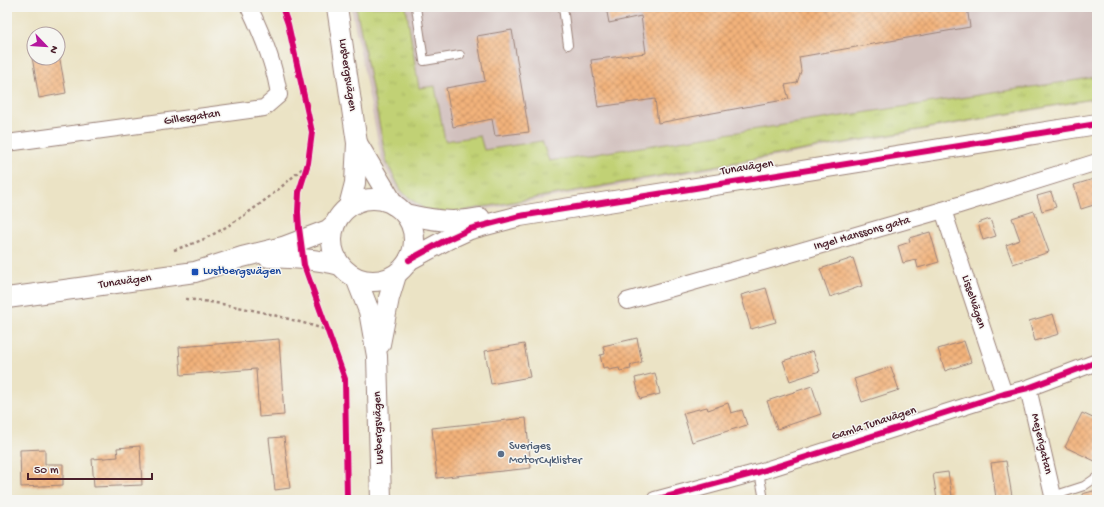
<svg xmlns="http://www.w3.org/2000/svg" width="1104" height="507" font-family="'Gochi Hand',sans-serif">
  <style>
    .industrial { fill: #d1c0bd }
    .grass { fill: url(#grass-tufts); stroke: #867850 }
    .building { fill: url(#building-cross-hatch) }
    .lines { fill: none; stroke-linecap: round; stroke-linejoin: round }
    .service-casing { stroke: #9a8178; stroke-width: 10 }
    .minor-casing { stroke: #9a8178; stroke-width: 18 }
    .tertiary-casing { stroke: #9a8178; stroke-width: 22 }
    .path { stroke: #9a8178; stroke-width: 2.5; stroke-dasharray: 3 3; stroke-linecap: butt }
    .service { stroke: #fff; stroke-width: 8 }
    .minor { stroke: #fff; stroke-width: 16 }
    .tertiary { stroke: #fff; stroke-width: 20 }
    .cycleway-casing { stroke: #f6f6f2; stroke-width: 8 }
    .cycleway { stroke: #d6006c; stroke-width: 6 }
    .transit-dot { fill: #1a4fb4; stroke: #f6f6f2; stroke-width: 1.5 }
    .service-dot { fill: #5c6f8a; stroke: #f6f6f2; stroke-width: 1.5 }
    .labels { text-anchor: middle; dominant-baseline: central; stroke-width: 3; stroke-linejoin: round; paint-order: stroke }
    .street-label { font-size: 12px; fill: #4a1f2b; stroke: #f6f6f2 }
    .transit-label { font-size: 12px; fill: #164399; stroke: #f6f6f2; text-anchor: start }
    .service-label { font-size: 12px; fill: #4e5e75; stroke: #f6f6f2; text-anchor: start }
  </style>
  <defs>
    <pattern id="grass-tufts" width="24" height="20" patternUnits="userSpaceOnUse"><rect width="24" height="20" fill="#c1d174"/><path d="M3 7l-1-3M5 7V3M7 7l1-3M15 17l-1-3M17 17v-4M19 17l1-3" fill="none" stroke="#a7b365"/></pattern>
    <pattern id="building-cross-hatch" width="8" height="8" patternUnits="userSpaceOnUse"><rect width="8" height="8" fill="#f3b37b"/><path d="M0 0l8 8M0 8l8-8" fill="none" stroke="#c79165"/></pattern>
  </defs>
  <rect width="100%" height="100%" fill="#f6f6f2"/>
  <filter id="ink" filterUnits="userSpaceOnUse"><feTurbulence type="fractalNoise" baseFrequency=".025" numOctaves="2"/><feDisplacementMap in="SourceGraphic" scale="8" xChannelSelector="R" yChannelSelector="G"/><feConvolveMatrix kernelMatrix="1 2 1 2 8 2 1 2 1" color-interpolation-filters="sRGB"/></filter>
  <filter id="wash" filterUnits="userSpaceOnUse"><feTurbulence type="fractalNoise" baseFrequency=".012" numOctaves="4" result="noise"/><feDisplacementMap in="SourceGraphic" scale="16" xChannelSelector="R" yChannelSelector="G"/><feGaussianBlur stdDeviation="0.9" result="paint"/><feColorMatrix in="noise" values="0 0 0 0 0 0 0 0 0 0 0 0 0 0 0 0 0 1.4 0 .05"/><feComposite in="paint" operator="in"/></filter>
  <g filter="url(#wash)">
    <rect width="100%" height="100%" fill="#ebe3c5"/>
    <polygon class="industrial" points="351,7 1097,7 1097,99 445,217 419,213 402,200 382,162"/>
    <polygon class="grass" points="356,7 406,7 419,88 435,86 445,141 480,136 484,150 542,141 549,161 1097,77 1097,98 450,213 424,209 402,192 387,163"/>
    <g id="blocks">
      <g class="building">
        <polygon points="606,7 967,7 970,27 799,57 801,71 797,83 785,85 789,99 658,123 655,99 598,107 591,60 646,53 641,16 609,23"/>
        <polygon points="512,30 529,132 495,136 492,119 453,127 446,88 485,81 477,36"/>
        <polygon points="58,49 66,93 39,98 31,51 34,50 34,58 58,58"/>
        <polygon points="1097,178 1097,204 1081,209 1074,185"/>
        <polygon points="1051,192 1056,207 1042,211 1037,196"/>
        <polygon points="1034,211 1049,252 1013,264 1006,245 1020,240 1012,218"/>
        <polygon points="990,219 996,236 983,240 978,223"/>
        <polygon points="930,232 939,262 918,268 916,260 903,263 898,246 910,242 909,238"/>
        <polygon points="853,258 862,286 830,297 820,269"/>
        <polygon points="766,288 776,322 751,329 741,295"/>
        <polygon points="1053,314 1059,334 1035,341 1029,321"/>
        <polygon points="637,338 642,362 630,365 631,369 620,371 619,368 609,370 608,367 603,368 600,355 605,354 603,346"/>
        <polygon points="279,339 284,415 259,417 256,369 181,375 179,347"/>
        <polygon points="964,341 971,362 945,371 938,349"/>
        <polygon points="524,344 530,377 491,384 485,351"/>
        <polygon points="813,351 820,371 790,381 783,361"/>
        <polygon points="891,367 899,390 862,402 854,379"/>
        <polygon points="655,373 660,394 640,399 635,378"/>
        <polygon points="812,386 821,414 777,429 767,401"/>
        <polygon points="728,403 731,413 742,410 747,425 692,442 683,413 707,407 708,410"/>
        <polygon points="1082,413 1097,420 1097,462 1065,447"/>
        <polygon points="526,418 531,468 437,478 432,428"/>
        <polygon points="284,437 290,488 275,490 269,438"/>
        <polygon points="140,446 142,485 94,487 92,459 118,457 117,448"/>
        <polygon points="45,449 45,464 63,464 63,485 21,487 20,450"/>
        <polygon points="1006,461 1012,496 996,498 991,463"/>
        <polygon points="948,472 952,496 937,499 933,474"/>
        <polygon points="1097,490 1097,500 1084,500 1082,494"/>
      </g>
    </g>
  </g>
  <g filter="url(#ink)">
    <use href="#blocks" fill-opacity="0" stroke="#9a8178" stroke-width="1"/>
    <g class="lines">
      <g class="service-casing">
        <g id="service">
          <polyline points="416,7 424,61 460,55"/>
          <polyline points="563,7 568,45"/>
          <polyline points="759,472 764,500"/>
          <polyline points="1053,496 1084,486 1097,477"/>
        </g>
      </g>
      <g class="minor-casing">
        <g id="minor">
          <path d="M7 143 264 108 279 95C275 65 262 34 249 7"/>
          <polyline points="943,210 1004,394"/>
          <polyline points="627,301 943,210 1097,162"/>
          <polyline points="1028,388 1054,500"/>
          <polyline points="655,500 759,472 1004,394 1028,388 1097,362"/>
        </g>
      </g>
      <g class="tertiary-casing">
        <g id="tertiary">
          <polyline points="337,7 357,143 355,183 349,206"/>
          <polyline points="357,143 394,205"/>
          <circle cx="373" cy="240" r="41"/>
          <path d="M405 214C433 220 452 224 480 218"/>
          <path d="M268 257C293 258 316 259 340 265"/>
          <polyline points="409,260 446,240 470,229 520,216 1097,124"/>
          <polyline points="356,278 369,311 377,356 381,500"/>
          <polyline points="7,298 195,272 242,257 283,247 328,230 334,225"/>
          <polyline points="380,344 389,298 396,275"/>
        </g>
      </g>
      <g class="path">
        <path d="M174 250C185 246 196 243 206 238 244 219 277 192 308 163"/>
        <path d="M186 299C234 304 281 316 327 330"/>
      </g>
      <use href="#service" class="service"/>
      <use href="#minor" class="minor"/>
      <use href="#tertiary" class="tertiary"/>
      <g class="cycleway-casing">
        <g id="cycleway">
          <polyline points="282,7 288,24 312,132 308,163 299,192 298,212 299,228 304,265 345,379 347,500"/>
          <polyline points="409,260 446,240 470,229 520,216 1097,124"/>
          <polyline points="655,500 759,472 1004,394 1028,388 1097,362"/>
        </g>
      </g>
      <use href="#cycleway" class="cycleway"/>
    </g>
  </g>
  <rect class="transit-dot" x="191" y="268" width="8" height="8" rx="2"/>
  <circle class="service-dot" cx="501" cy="454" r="4"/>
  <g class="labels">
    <g class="street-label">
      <text transform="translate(347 75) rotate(82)">Lusbergsvägen</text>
      <text transform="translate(192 118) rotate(-8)">Gillesgatan</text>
      <text transform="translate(747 168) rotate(-9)">Tunavägen</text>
      <text transform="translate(862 234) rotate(-16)">Ingel Hanssons gata</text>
      <text transform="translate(125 282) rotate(-8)">Tunavägen</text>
      <text transform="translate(973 302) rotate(72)">Lisselvägen</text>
      <text transform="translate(874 424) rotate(-18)">Gamla Tunavägen</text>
      <text transform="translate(379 428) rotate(-92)">Lusbergsvägen</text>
      <text transform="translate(1041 444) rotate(77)">Mejerigatan</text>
    </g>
    <g class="transit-label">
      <text x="203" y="272">Lustbergsvägen</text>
    </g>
    <g class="service-label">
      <text x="509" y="447">Sveriges<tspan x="509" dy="14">MotorCyklister</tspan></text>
    </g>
  </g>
  <rect width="1104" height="507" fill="none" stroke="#f6f6f2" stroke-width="24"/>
  <g transform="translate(46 46) rotate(115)"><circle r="19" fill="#f6f6f2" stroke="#b1a0a2"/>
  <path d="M0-3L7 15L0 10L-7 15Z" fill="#b5179e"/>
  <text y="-6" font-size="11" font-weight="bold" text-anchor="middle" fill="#4a1f2b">N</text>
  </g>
  <path d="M28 473v6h124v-6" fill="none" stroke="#4a1f2b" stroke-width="2"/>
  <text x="34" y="473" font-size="12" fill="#4a1f2b" stroke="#f6f6f2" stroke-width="3" paint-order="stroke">50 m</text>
</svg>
